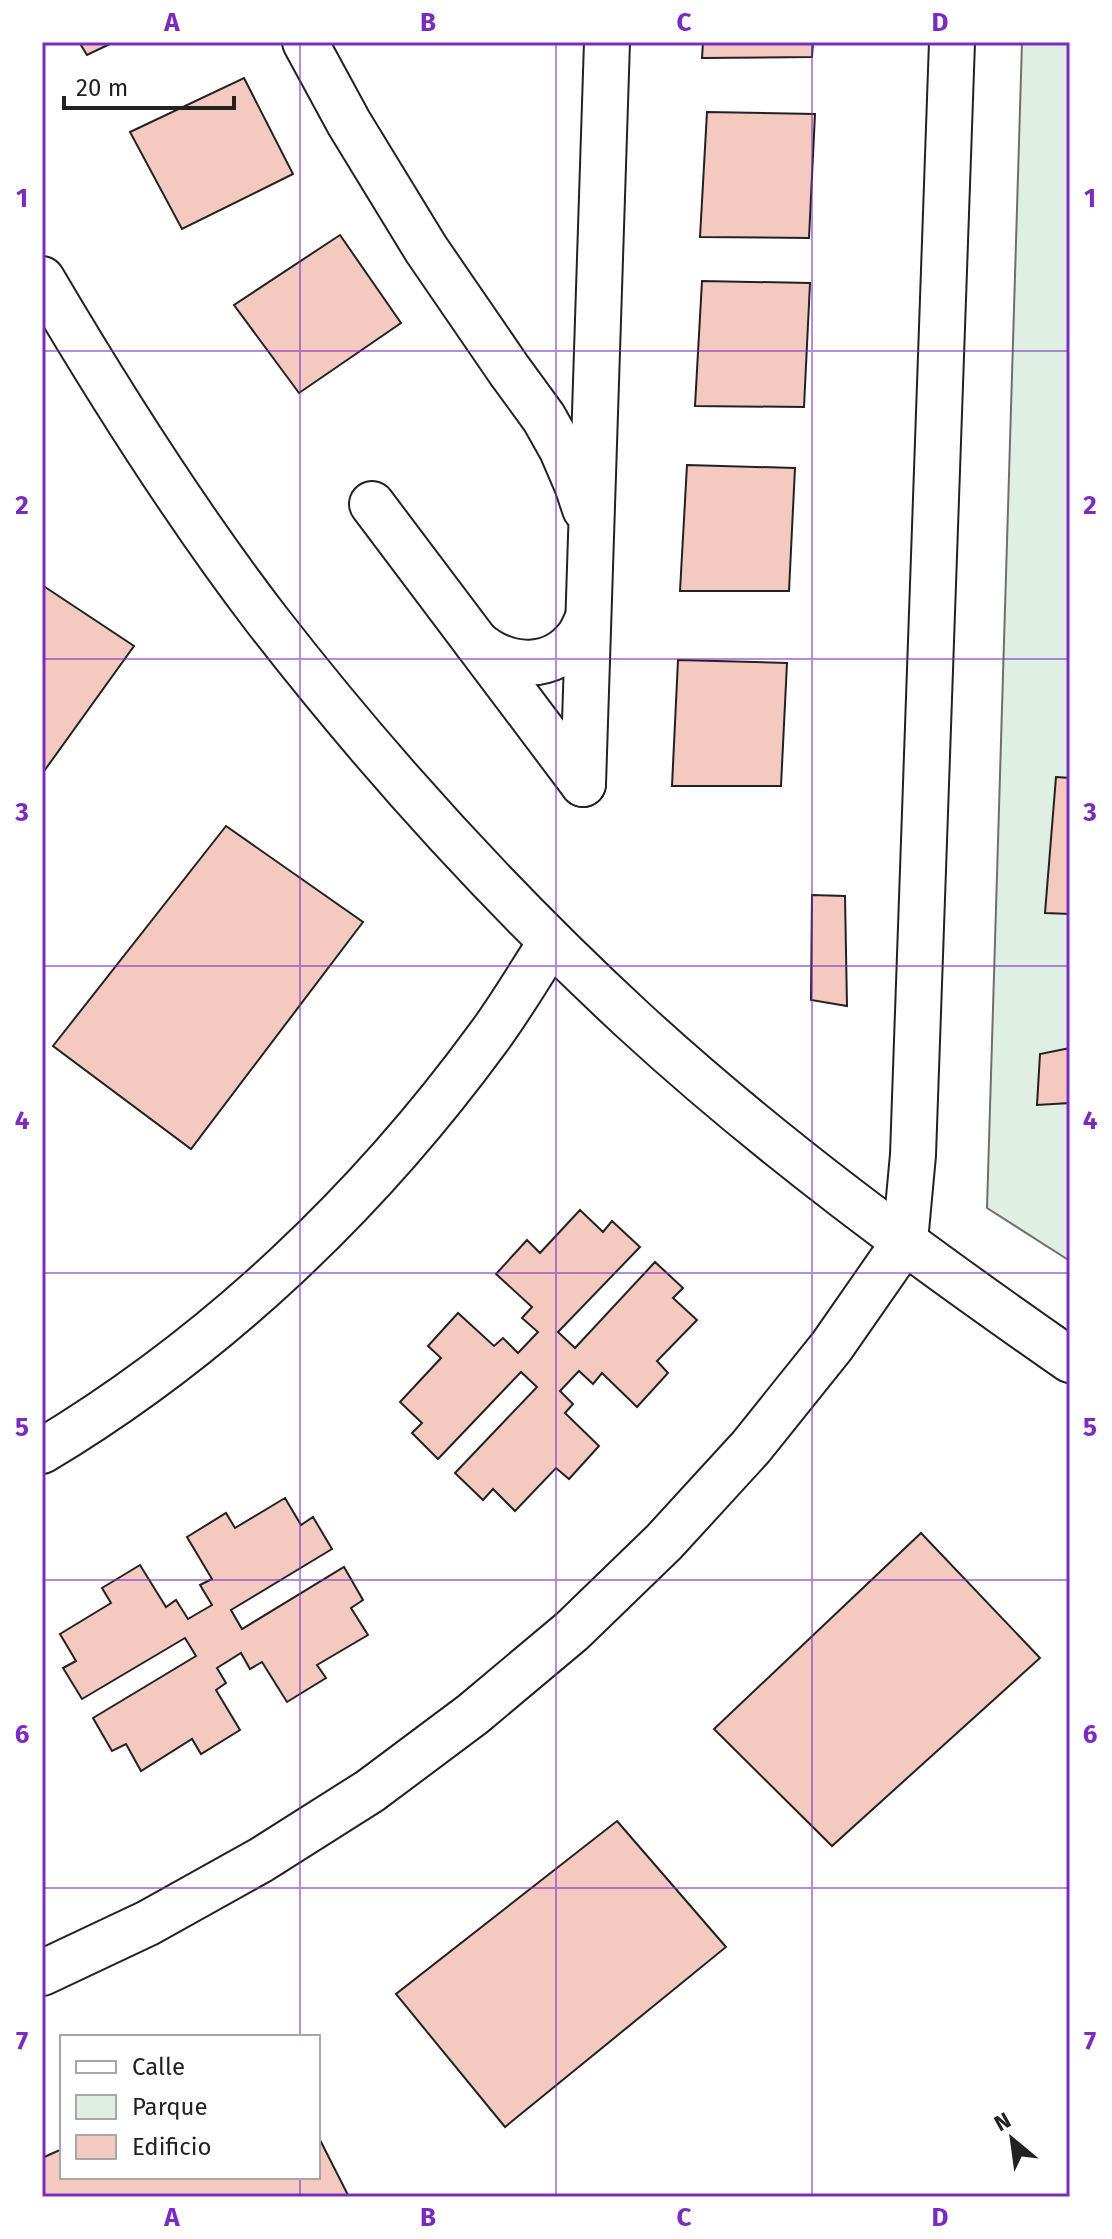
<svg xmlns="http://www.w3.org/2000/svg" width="1112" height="2239" font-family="'Fira Sans',sans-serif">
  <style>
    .green { fill: #e0efe3; stroke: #6f6f6f; stroke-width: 2 }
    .building { fill: #f3c9c0; stroke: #222; stroke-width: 2 }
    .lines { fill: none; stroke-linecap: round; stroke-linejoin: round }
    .street-casing { stroke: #222; stroke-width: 48 }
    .street { stroke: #fff; stroke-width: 44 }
    .grid { fill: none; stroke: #7b2cbf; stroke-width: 2; stroke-opacity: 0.55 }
    .neatline { fill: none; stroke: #7b2cbf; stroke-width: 3 }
    .grid-label { font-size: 26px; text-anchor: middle; font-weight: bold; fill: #7b2cbf }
  </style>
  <rect width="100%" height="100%" fill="#fff"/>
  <polygon class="green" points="1022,42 1070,42 1070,1261 987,1208"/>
  <g class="building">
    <polygon points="79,42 114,42 87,55"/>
    <polygon points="703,42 813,42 812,57 702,58"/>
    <polygon points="244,78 293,174 182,229 130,132"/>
    <polygon points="707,112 815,114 809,238 700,237"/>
    <polygon points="340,235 401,323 299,393 234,305"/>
    <polygon points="702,281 810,283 804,407 695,406"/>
    <polygon points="687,465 795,468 789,591 680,591"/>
    <polygon points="42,585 134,646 42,774"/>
    <polygon points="678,660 787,663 781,786 672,786"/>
    <polygon points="1056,777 1070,778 1070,914 1045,913"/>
    <polygon points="226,826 363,922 191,1149 53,1046"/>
    <polygon points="812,895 845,896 847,1006 811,1000"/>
    <polygon points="1070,1048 1070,1103 1037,1105 1040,1054"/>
    <polygon points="580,1210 603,1232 612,1221 640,1247 558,1332 575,1348 655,1262 683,1288 673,1298 697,1320 657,1361 668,1373 637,1407 602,1373 593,1384 579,1371 560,1391 573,1404 565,1413 599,1446 569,1479 556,1468 515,1511 493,1489 483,1500 455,1473 537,1387 521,1372 438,1459 412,1433 422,1423 400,1402 441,1358 428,1346 458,1313 494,1346 503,1338 518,1353 538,1332 522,1318 532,1307 496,1274 527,1240 540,1253"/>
    <polygon points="285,1498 301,1525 313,1517 332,1549 231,1610 242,1629 344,1567 363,1600 351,1608 368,1635 317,1665 326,1678 287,1702 262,1662 250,1669 241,1653 217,1668 226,1683 216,1690 240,1730 201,1754 192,1739 141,1771 126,1744 112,1751 93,1718 196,1656 185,1638 82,1699 63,1668 76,1661 60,1634 111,1603 102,1588 140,1565 166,1607 176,1600 188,1619 212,1605 200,1585 212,1579 187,1537 226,1513 235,1528"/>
    <polygon points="921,1533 1040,1658 832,1846 714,1729"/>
    <polygon points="617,1821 726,1947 505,2127 396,1994"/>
    <polygon points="318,2136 349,2197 42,2197 42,2158 62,2149 62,2177 318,2177"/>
  </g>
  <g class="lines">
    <g class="street-casing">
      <g id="street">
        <polyline points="305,42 349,123 426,249 509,370 544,418 562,450 577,485 585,509"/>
        <path d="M42 279C111 396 184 512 267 620 378 763 501 898 634 1021 770 1146 919 1255 1070 1360"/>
        <polyline points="372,504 583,784"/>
        <path d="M476 642C507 669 553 672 579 636 583 630 585 624 588 618"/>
        <polyline points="583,784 607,42"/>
        <path d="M42 1451C217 1346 368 1202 488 1038 511 1007 530 974 551 942"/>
        <polyline points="42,1973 148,1923 261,1860 370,1791 473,1714 572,1631 664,1542 751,1447 832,1346 905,1241 913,1155 952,42"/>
      </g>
    </g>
    <use href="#street" class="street"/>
  </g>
  <path class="grid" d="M300 42V2037M556 42V2197M812 42V2197M42 351H1070M42 659H1070M42 966H1070M42 1273H1070M42 1580H1070M42 1888H1070M300 2177V2197"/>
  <rect width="1112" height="2239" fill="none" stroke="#ffffff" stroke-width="88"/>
  <rect x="60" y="2035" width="260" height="144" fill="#ffffff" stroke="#a7a7a7" stroke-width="2"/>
  <rect x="76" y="2061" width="40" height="12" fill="#ffffff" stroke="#a7a7a7" stroke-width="2"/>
  <text x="132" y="2075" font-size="24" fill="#222222">Calle</text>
  <rect x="76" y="2095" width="40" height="24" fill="#e0efe3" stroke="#a7a7a7" stroke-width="2"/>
  <text x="132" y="2115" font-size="24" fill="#222222">Parque</text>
  <rect x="76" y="2135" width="40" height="24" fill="#f3c9c0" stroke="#a7a7a7" stroke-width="2"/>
  <text x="132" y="2155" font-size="24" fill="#222222">Edificio</text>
  <g transform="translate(1012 2139) rotate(331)" stroke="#ffffff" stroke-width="6" paint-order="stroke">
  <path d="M0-6L14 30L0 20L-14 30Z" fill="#222222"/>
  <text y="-12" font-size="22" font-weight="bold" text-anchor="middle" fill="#222222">N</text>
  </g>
  <path d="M64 96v12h170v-12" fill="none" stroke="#222222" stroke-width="4"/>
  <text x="76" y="96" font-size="24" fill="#222222" stroke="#ffffff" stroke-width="6" paint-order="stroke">20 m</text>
  <rect x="44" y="44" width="1024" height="2151" class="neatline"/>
  <g class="grid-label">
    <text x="172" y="31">A</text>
    <text x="428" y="31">B</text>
    <text x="684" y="31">C</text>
    <text x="940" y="31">D</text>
    <text x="22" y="207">1</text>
    <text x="1090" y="207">1</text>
    <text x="22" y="514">2</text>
    <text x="1090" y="514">2</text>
    <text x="22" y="821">3</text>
    <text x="1090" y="821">3</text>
    <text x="22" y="1129">4</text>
    <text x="1090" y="1129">4</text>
    <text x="22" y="1436">5</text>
    <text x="1090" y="1436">5</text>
    <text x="22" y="1743">6</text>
    <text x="1090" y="1743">6</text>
    <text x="22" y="2050">7</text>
    <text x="1090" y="2050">7</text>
    <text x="172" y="2226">A</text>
    <text x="428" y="2226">B</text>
    <text x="684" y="2226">C</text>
    <text x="940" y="2226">D</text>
  </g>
</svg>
